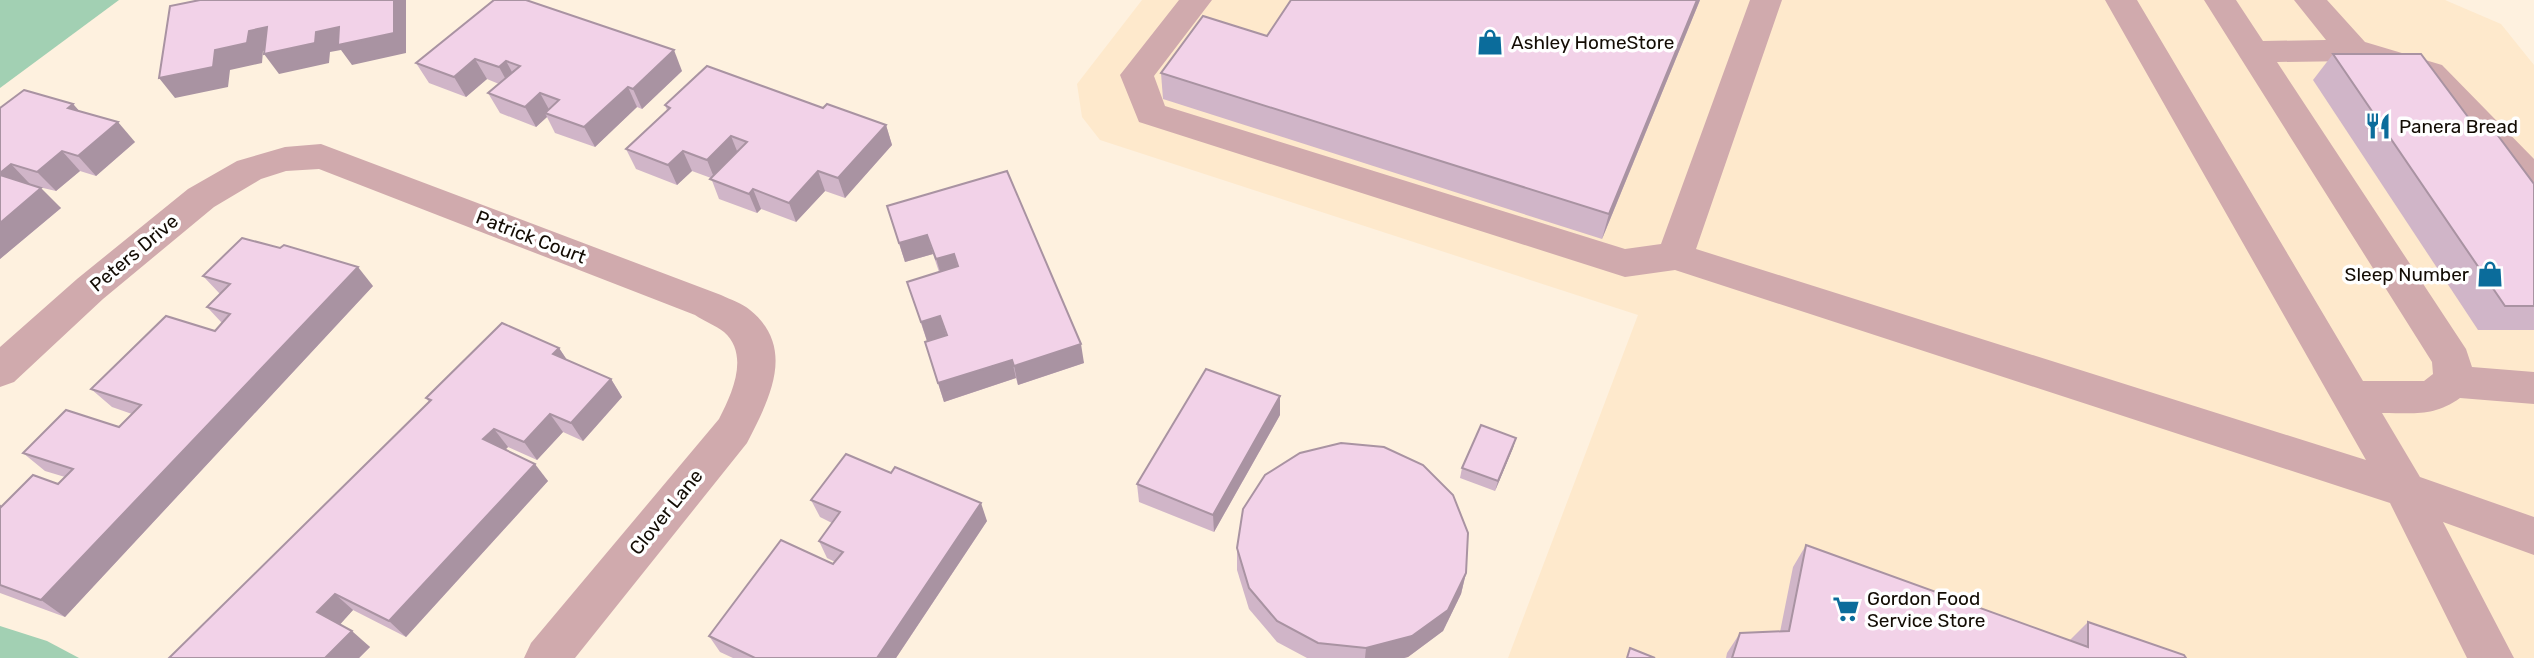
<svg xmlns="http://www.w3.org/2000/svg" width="2534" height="658" font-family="Rubik,sans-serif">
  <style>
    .built { fill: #fee9cc }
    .green { fill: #a2d0b3 }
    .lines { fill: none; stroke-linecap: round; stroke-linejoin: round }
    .minor { fill: #d0aaad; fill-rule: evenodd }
    .wall { fill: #d0b5c8 }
    .shaded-wall { fill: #a993a2 }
    .building { fill: #f2d2e8; stroke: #a993a2; stroke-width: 2 }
    .labels { text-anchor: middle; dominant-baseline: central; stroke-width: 7; stroke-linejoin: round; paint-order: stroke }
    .poi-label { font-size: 19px; fill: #130c04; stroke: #fff; text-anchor: start }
    .street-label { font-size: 19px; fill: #130c04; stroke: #fff }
  </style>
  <rect width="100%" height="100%" fill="#fef1df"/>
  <polygon class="built" points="1142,0 2445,0 2501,24 2534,65 2534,658 1508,658 1638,315 1100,140 1082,117 1077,84"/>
  <g class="green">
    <polygon points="0,0 119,0 0,88"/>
    <polygon points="0,626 47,641 79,658 0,658"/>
  </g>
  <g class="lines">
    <g class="minor">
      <path d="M1179 0H1212L1154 76 1165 106 1625 249 1661 244 1750 0H1782L1696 249 2366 460 2105 0H2137L2363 381H2424L2433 374 2432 362 2204 0H2236L2263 41 2326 40 2294 0H2327L2365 42 2442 65 2534 159V194L2521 190 2418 81 2352 61 2277 62 2466 349 2472 367 2534 372V404L2460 398C2433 417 2414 413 2382 413L2420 477 2534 517V555L2443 522 2514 658H2467L2390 503 1675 270 1625 277 1139 122 1120 75Z"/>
      <path d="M321 144 721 295C731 300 742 303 750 310 797 348 769 400 747 443L575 658H524L531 643 719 419C732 394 750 355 724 332 715 325 704 321 695 315L319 169 286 171 261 179 214 207 103 299 14 382 0 387V347L77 279 188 189 237 161 285 147Z"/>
    </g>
  </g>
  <g class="wall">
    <polygon points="494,0 682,71 642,109 637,107 595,147 555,133 547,117 536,127 500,113 488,93 499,84 487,79 466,97 429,83 416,63"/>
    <polygon points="1700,0 1602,239 1163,99 1161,73 1267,36"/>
    <polygon points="2333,54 2480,133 2534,184 2534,330 2478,330 2313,80"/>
    <polygon points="73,104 79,111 135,142 96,176 80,171 56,191 30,185 61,208 0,259 0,108"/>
    <polygon points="665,105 823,108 886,125 892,145 845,198 825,191 796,222 761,209 757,213 719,199 711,178 692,171 677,185 636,169 626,149 667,110"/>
    <polygon points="1007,171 1084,363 1018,385 1016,378 944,402 925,342 927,341 907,282 939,272 933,254 905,262 887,206"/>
    <polygon points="203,276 373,286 65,617 0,593 0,506 1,507 58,484 65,477 45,471 23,453 119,427 132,414 112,407 91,389 215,331 222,323 207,307 220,294"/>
    <polygon points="559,348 567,360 611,379 622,397 583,441 563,432 537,460 508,447 505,450 548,481 406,637 353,610 340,624 370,647 359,658 169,658 429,402 426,398"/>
    <polygon points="1280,415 1214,532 1139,502 1137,484"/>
    <polygon points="1516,438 1513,448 1495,491 1460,478 1462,468"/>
    <polygon points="811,500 987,521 896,658 733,658 720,652 709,636 833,564 835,562 827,558 819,541 832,523 820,517"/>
    <polygon points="1806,545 2069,641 2088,622 2186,658 1726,658 1727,653 1740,633 1780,632 1793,567"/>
    <polygon points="1237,548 1466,573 1461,594 1443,631 1408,657 1404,658 1307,658 1277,642 1249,609 1237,570"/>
  </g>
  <g class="shaded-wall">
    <polygon points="394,0 406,0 406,53 352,65 341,50 330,52 329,63 279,74 264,54"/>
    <polygon points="1697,0 1700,0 1602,239 1609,214"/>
    <polygon points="267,27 281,47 263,51 262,63 230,70 228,87 175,98 159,78 215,50 249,31"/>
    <polygon points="674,50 682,71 642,109 633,89"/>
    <polygon points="475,59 487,79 466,97 454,77"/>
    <polygon points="506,61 517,81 510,87 499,67"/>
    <polygon points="628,87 637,107 595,147 584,127"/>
    <polygon points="540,93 551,113 545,113 547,117 536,127 525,107"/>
    <polygon points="73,104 91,124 68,108"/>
    <polygon points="118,122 135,142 96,176 78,156"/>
    <polygon points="886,125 892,145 845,198 838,178"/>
    <polygon points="731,136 739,156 715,180 707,160"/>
    <polygon points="62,151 80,171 56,191 37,172"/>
    <polygon points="683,151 692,171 677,185 668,165"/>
    <polygon points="11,164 30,184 18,194 0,177 0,173"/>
    <polygon points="818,171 825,191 796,222 789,203"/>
    <polygon points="41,188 61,208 0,259 0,223"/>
    <polygon points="753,189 761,209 757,213 749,194"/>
    <polygon points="927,235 933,254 905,262 899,243"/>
    <polygon points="954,254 959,273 942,278 936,259"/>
    <polygon points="358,267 373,286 65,617 41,600"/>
    <polygon points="940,316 946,335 927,341 921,322"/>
    <polygon points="1081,344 1084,363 1018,385 1014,366"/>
    <polygon points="559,348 571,366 553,354"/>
    <polygon points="1012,360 1016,378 944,402 938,383"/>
    <polygon points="611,379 622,397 583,441 571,423"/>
    <polygon points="1280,396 1280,415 1214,532 1213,515"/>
    <polygon points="550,414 563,432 537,460 524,442"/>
    <polygon points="494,429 508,447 498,457 483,439"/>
    <polygon points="1516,438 1513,448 1495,491 1498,481"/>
    <polygon points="535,464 548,481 406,637 389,621"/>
    <polygon points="981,503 987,521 896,658 877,658"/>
    <polygon points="1466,573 1461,594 1443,631 1408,657 1404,658 1365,658 1366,648"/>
    <polygon points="335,594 353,610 336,629 317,612"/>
    <polygon points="352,631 370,647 359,658 325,658"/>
  </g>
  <g class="building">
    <polygon points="200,0 394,0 394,33 338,45 339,27 316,32 315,43 264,54 267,27 249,31 247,43 215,50 213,67 159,78 170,6"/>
    <polygon points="494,0 526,0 674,50 633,89 628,87 584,127 545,113 559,100 540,93 525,107 488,93 520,66 506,61 499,67 475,59 454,77 416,63"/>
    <polygon points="1291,0 1697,0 1609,214 1161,73 1203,16 1267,36"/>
    <polygon points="2333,54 2421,54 2480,133 2496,133 2534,184 2534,306 2505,306"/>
    <polygon points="707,66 823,108 827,104 886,125 838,178 818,171 789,203 753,189 749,194 710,179 747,142 731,136 707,160 683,151 668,165 626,149 670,108 665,105"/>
    <polygon points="24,90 73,104 68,108 118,122 78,156 62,151 37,172 11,164 0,173 0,108"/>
    <polygon points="1007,171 1081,344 1014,366 1012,360 938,383 925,342 947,335 940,316 921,322 907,282 958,266 954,254 936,259 927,235 899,243 887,206"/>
    <polygon points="0,175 41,188 0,223"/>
    <polygon points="242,238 280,248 284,245 358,267 41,600 0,585 0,506 1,507 33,475 58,484 73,469 23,453 66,410 119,427 141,405 91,389 166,316 215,331 230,314 207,307 230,284 203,276"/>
    <polygon points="502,323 559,348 553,354 611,379 571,423 550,414 524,442 494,429 483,439 535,464 389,621 335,594 317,612 352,631 325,658 169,658 431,400 426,398"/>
    <polygon points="1206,369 1280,396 1213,515 1137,484"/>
    <polygon points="1481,425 1516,438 1498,481 1462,468"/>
    <polygon points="1341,443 1384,447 1423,465 1453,495 1468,533 1466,573 1448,610 1412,636 1366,648 1318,643 1277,621 1249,588 1237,548 1243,509 1265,475 1300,453"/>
    <polygon points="846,454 891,473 895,467 981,503 877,658 755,658 709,636 781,540 833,564 843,552 819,541 840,512 811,500"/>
    <polygon points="1806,545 2088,647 2088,622 2184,655 2186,658 1732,658 1740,633 1789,631"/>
    <polygon points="1630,648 1655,658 1627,658"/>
  </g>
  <defs>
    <g id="shop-bare" transform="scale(2.1)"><path d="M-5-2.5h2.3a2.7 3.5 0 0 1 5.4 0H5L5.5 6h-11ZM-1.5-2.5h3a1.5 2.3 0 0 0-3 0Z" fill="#0b6c9b" stroke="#fff" stroke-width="2.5" paint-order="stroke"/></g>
    <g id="restaurant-bare" transform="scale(2.1)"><path d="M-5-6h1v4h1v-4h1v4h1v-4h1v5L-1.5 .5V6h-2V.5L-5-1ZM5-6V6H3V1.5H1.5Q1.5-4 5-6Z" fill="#0b6c9b" stroke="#fff" stroke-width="2.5" paint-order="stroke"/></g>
    <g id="supermarket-bare" transform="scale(2.1)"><path d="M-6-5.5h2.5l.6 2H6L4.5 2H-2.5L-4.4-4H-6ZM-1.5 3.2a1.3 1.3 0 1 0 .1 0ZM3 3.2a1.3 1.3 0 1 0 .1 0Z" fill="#0b6c9b" stroke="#fff" stroke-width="2.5" paint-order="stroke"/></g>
  </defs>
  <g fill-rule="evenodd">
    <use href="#shop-bare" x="1490" y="42"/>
    <use href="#restaurant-bare" x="2378" y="126"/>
    <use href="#shop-bare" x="2490" y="274"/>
    <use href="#supermarket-bare" x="1846" y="609"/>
  </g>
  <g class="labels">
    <g class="poi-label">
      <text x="1511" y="42">Ashley HomeStore</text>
      <text x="2399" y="126">Panera Bread</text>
      <text x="2469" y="274" text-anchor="end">Sleep Number</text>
      <text x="1867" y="598">Gordon Food<tspan x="1867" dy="22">Service Store</tspan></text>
    </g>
    <g class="street-label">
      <text transform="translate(531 237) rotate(21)">Patrick Court</text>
      <text transform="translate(134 253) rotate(-40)">Peters Drive</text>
      <text transform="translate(666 512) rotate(-51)">Clover Lane</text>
    </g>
  </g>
</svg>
